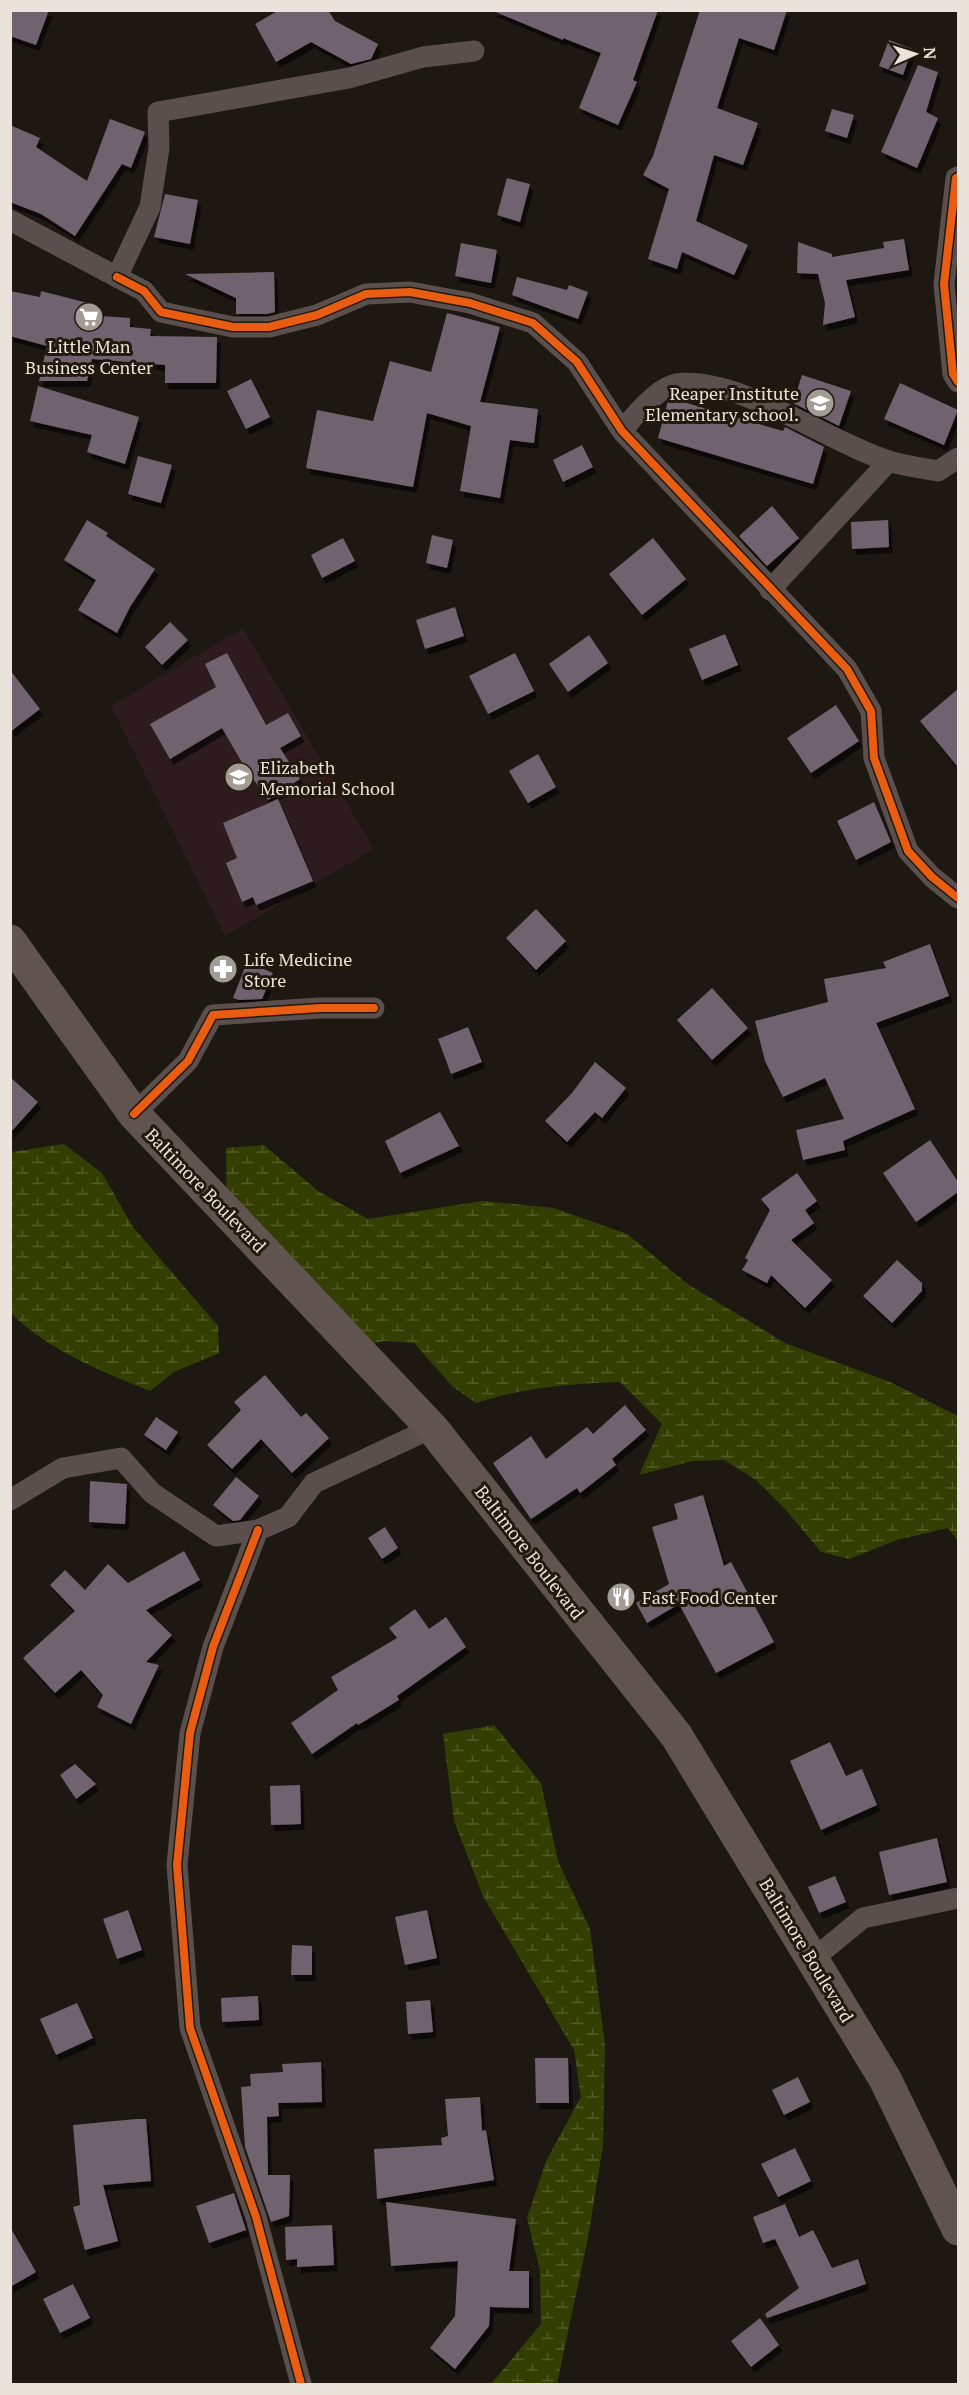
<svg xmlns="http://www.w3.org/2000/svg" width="969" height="2395" font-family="'PT Serif',serif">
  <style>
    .education { fill: #2d1b1d }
    .wetland { fill: url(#wetland-marsh) }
    .building { fill: #70626e; filter: url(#shadow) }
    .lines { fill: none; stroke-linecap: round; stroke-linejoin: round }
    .minor { stroke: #5b4f4d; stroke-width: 21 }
    .trunk { stroke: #605350; stroke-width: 33 }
    .cycleway-casing { stroke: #22190d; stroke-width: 11 }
    .cycleway { stroke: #e95d12; stroke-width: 8 }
    .labels { text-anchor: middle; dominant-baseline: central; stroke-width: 6; stroke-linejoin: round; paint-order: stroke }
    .poi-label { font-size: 18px; fill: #e9e3db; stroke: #22190d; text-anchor: start }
    .street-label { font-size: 18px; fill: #e9e3db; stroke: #22190d }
  </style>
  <defs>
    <pattern id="wetland-marsh" width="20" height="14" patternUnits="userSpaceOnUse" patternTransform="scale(1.5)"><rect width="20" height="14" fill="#333f02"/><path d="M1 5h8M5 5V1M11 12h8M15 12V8" fill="none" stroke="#515b26"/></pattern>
    <filter id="shadow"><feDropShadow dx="3.5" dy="6" stdDeviation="0" flood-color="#0009"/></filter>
  </defs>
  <rect width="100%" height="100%" fill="#1d1812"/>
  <polygon class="education" points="243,628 374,849 225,936 111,706"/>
  <g class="wetland">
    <path d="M64 1144 102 1173 133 1227 218 1326 219 1353 174 1372 150 1391C101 1371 49 1351 11 1313V1152Z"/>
    <path d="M264 1145 318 1191 368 1219 483 1201 554 1208 627 1234 689 1285 785 1343 890 1382 958 1416V1541L948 1528 897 1540 849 1559 821 1552 785 1509 756 1480 724 1460 693 1461 639 1475 662 1424 620 1382C570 1384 524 1387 476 1403L453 1387 414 1343 384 1341 341 1350 227 1221 226 1148Z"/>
    <polygon points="494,1725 541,1783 558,1861 590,1929 605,2045 603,2145 589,2233 557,2384 491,2384 541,2324 540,2270 527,2218 546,2161 581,2097 574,2050 483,1896 454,1821 443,1734"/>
  </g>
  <g class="building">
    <polygon points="10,10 49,10 36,45 10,36"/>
    <polygon points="279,10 328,10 335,21 378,44 371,59 351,64 311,42 276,62 255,24"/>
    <polygon points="491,10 658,10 633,80 637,82 618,125 579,108 601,53 563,38 563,40"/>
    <polygon points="700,10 787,10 774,50 739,38 717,108 758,123 743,165 714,155 696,221 748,245 734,275 682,252 677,269 648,259 669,189 643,175 653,156"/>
    <polygon points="889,40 912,49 903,75 879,66"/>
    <polygon points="918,65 938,72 926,112 938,118 917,168 881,152"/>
    <polygon points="832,109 854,115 847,138 825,131"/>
    <polygon points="110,119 145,132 131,168 122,164 75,236 41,214 10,202 10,125 40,138 36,147 87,181"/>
    <polygon points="507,178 530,184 520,222 497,215"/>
    <polygon points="165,194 198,200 190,244 154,237"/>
    <polygon points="904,239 909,270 846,280 855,317 823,325 825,303 818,274 797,273 798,242 832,254 832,257 884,248 883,242"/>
    <polygon points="461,243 497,250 491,283 455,276"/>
    <polygon points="274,272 275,312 267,314 236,314 236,298 185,274"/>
    <polygon points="517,277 567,290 569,285 588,292 578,319 512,295"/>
    <polygon points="10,291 40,297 41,291 88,303 85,315 130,318 130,327 151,329 150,336 217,337 216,383 165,383 165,365 92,359 87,381 39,381 47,346 10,336"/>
    <polygon points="447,313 500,327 480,402 538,409 534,443 510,440 500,498 460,491 471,426 427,413 413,487 306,468 317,410 373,421 390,361 431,372"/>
    <polygon points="802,375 851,391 839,426 793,403"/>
    <polygon points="251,379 270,417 246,429 227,391"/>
    <polygon points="900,383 958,410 944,445 884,419"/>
    <polygon points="38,386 139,417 125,464 87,452 92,435 30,421"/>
    <polygon points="673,399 783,431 785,427 824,447 813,484 658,438 668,401"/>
    <polygon points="582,445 593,467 563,482 553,460"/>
    <polygon points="138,456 172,465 161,503 128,494"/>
    <polygon points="772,506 799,538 767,566 739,536"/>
    <polygon points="87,520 108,533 106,536 155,569 130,607 117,633 78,610 96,580 64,560"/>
    <polygon points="888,520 889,547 852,549 851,522"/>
    <polygon points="432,535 453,540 447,568 426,563"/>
    <polygon points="343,538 355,561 322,578 311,555"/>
    <polygon points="653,538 686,579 642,615 609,574"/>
    <polygon points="455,607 464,636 425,649 416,620"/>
    <polygon points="170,622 188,640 162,665 145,647"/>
    <polygon points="725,634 738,665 702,680 689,649"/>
    <polygon points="589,635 608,663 568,692 549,664"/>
    <polygon points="227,653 266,725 288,713 301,736 280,748 300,779 268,800 244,766 222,728 170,759 150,724 216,687 205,664"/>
    <polygon points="515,653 534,691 488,714 469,676"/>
    <polygon points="10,670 40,709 10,732"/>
    <polygon points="958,689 958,767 920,721"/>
    <polygon points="836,705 859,741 811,773 787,738"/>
    <polygon points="538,754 556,787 528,803 509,771"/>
    <polygon points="278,799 313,881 256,905 253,897 242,902 226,863 237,858 223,823"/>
    <polygon points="874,802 891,842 856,860 837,821"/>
    <polygon points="536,909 566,941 536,970 506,938"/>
    <polygon points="930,944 949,996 876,1023 915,1109 843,1141 845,1150 803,1160 796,1130 844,1119 825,1078 783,1097 765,1061 755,1021 828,1002 824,979 886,968 883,962"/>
    <polygon points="247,962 273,973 262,999 239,1000 233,998"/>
    <polygon points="712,988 748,1028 712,1060 677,1020"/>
    <polygon points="468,1027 482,1062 451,1074 438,1039"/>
    <polygon points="595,1062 626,1088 602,1118 595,1112 567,1142 545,1121 572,1093"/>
    <polygon points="10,1077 38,1102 10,1133"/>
    <polygon points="440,1112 459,1146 400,1173 385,1141"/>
    <polygon points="930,1140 958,1182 958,1192 916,1222 883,1173"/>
    <polygon points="797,1173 817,1201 805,1210 814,1223 791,1240 832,1280 805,1308 771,1275 767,1283 742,1270 748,1260 745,1258 770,1210 761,1199"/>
    <polygon points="897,1260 922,1283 922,1291 892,1323 863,1296"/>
    <polygon points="265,1375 301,1417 306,1413 329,1438 292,1473 261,1439 232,1469 207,1445 241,1410 234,1402"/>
    <polygon points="625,1405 646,1430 612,1459 616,1465 580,1493 577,1488 531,1519 493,1463 531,1436 546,1459 587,1427 593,1434"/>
    <polygon points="156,1417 178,1432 166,1450 144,1435"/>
    <polygon points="236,1477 259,1496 240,1520 233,1521 213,1505"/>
    <polygon points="90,1481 127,1484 125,1524 89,1522"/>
    <polygon points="703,1495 724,1566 731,1562 774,1642 716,1673 679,1604 647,1623 636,1603 669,1584 652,1527 678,1519 674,1504"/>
    <polygon points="385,1527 398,1548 382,1559 368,1538"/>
    <polygon points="184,1551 200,1580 146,1610 172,1635 146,1662 159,1665 131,1724 97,1707 103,1695 81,1670 55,1693 23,1658 75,1611 50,1585 65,1570 85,1590 108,1564 128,1583"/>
    <polygon points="415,1609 429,1629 446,1617 466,1647 397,1696 399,1700 358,1725 357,1723 312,1754 291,1723 338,1690 331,1677 397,1638 389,1628"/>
    <polygon points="830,1742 846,1776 862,1769 877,1805 821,1830 790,1761"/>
    <polygon points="75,1764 96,1784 76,1799 60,1775"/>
    <polygon points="300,1785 301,1824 271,1825 270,1786"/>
    <polygon points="937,1838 947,1882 889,1895 879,1852"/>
    <polygon points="835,1876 846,1902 819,1913 808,1887"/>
    <polygon points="128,1910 142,1950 117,1959 103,1919"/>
    <polygon points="427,1910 437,1958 405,1965 395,1917"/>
    <polygon points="292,1945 312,1946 312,1975 291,1975"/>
    <polygon points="258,1996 259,2020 222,2022 221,1998"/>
    <polygon points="430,2000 433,2032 408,2034 406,2002"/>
    <polygon points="77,2003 93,2038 56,2055 40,2019"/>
    <polygon points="535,2058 568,2058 569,2103 536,2103"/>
    <polygon points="321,2062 322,2102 278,2103 279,2116 267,2117 268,2175 290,2175 289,2216 271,2222 245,2147 241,2087 251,2086 250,2074 283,2072 282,2064"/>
    <polygon points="798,2077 810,2102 784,2115 772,2090"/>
    <polygon points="480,2097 482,2131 486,2130 494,2180 377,2199 374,2149 442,2145 441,2138 448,2136 445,2099"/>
    <polygon points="136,2119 146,2119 151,2181 103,2185 118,2241 85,2250 73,2207 80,2205 73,2125"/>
    <polygon points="795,2148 811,2181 778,2197 761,2164"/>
    <polygon points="234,2193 246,2230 209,2243 196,2206"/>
    <polygon points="386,2202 516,2219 509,2271 529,2271 529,2308 490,2307 489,2326 455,2369 430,2348 455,2316 458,2261 391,2266"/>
    <polygon points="785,2204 799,2237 813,2230 832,2268 858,2259 866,2284 767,2318 765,2314 799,2288 775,2239 763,2243 753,2217"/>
    <polygon points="332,2225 334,2265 297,2267 297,2259 286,2260 285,2227"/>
    <polygon points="10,2227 36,2272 10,2287"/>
    <polygon points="73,2284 90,2318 60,2333 43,2299"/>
    <polygon points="760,2318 779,2345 751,2367 731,2341"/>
  </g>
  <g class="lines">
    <g class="minor">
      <polyline points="958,177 956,178 944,284 953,374 958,382"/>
      <polyline points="10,220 117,277 150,207 159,148 158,112 349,78 423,57 474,51"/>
      <polyline points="117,277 144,291 161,312 233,327 269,327 317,315 366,294 410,292 470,303 533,323 577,362 622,431 847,669 871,711 874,758 908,851 932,877 958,898"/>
      <path d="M622 431C633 417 658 387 676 384 740 376 827 442 889 461 904 466 922 468 938 471L958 458"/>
      <polyline points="770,590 889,461"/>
      <polyline points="134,1114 188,1061 213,1015 320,1008 374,1008"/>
      <polyline points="10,1500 63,1468 121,1458 152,1493 216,1536 258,1530 288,1517 314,1483 432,1428"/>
      <polyline points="258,1530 213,1647 190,1733 177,1865 190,2028 256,2217 301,2384"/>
      <polyline points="813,1959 863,1918 958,1898"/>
    </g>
    <polyline class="trunk" points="10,941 134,1114 432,1428 676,1735 885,2079 958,2229"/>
    <g class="cycleway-casing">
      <g id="cycleway">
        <polyline points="958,177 956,178 944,284 953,374 958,382"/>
        <polyline points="117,277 144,291 161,312 233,327 269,327 317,315 366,294 410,292 470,303 533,323 577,362 622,431 847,669 871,711 874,758 908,851 932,877 958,898"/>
        <polyline points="134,1114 188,1061 213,1015 320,1008 374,1008"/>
        <polyline points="258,1530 213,1647 190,1733 177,1865 190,2028 256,2217 301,2384"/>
      </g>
    </g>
    <use href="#cycleway" class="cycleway"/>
  </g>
  <defs>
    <g id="supermarket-disc" transform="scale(1.5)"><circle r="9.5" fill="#a29c95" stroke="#22190d"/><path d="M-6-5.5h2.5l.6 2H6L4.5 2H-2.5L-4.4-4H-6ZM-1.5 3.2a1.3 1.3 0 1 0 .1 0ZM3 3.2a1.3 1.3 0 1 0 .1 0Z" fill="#fff"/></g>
    <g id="school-disc" transform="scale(1.5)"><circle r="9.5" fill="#a29c95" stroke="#22190d"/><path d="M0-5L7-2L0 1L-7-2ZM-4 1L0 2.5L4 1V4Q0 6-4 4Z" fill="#fff"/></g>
    <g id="pharmacy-disc" transform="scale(1.5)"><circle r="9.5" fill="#a29c95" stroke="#22190d"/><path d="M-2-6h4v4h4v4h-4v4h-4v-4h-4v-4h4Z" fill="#fff"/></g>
    <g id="restaurant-disc" transform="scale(1.5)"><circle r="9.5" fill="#a29c95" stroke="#22190d"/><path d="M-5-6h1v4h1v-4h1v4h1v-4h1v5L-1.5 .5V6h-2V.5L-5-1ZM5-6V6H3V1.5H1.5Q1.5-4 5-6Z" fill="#fff"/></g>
  </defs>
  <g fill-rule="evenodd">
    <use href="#supermarket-disc" x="89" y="317"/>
    <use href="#school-disc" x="820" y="403"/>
    <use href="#school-disc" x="239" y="777"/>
    <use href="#pharmacy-disc" x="223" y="969"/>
    <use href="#restaurant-disc" x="621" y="1597"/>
  </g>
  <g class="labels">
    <g class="poi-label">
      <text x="89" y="346" text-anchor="middle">Little Man<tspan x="89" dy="21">Business Center</tspan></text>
      <text x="799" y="393" text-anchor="end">Reaper Institute<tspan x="799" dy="21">Elementary school.</tspan></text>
      <text x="260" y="767">Elizabeth<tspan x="260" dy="21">Memorial School</tspan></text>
      <text x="244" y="959">Life Medicine<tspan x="244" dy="21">Store</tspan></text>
      <text x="642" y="1597">Fast Food Center</text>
    </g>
    <g class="street-label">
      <text transform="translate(206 1190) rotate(46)">Baltimore Boulevard</text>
      <text transform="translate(530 1552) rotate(52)">Baltimore Boulevard</text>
      <text transform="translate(807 1950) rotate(59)">Baltimore Boulevard</text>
    </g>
  </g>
  <rect width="969" height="2395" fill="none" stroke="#e9e3db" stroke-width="24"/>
  <g transform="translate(915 54) rotate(87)" stroke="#22190d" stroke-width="4.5" paint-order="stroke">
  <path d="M0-4.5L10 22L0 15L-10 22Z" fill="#e9e3db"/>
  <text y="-9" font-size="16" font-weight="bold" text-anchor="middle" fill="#e9e3db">N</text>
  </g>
</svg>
